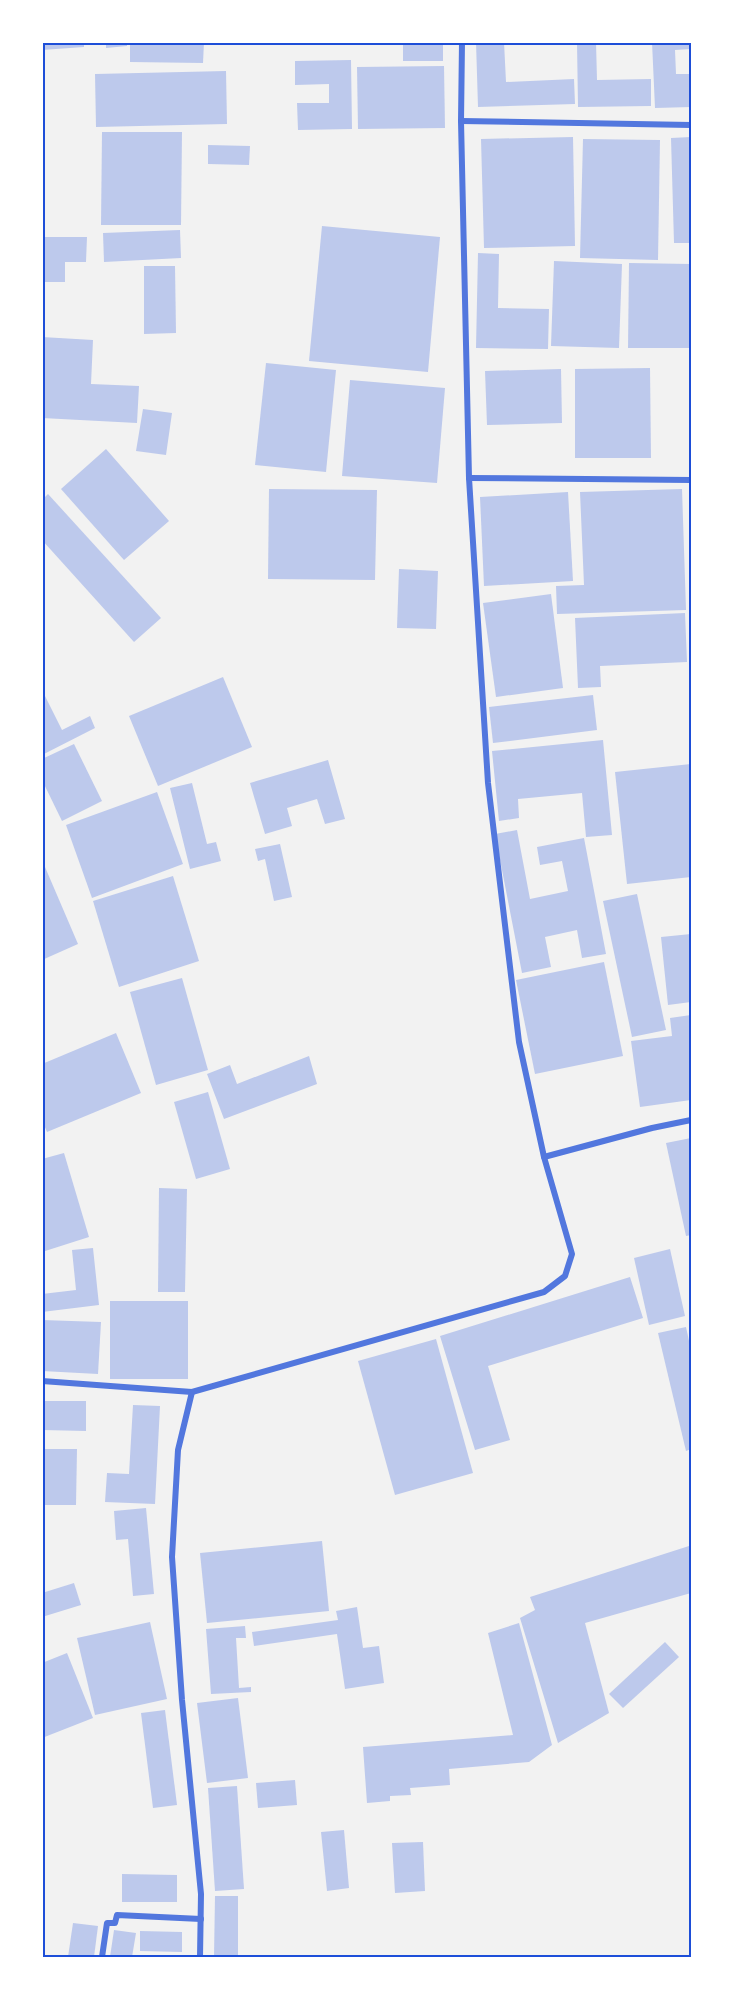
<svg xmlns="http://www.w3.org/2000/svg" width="733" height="1999" font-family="'Space Grotesk',sans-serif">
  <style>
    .building { fill: #bdc9ec }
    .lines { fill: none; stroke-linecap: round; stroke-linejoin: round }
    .minor { stroke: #5277de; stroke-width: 6 }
    .neatline { fill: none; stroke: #1d4ed8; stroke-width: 2 }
  </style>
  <rect width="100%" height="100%" fill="#f2f2f2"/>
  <g class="building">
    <polygon points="42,42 84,42 84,47 42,50"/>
    <polygon points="106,42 127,42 127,46 106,48"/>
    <polygon points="130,42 204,42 203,63 130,62"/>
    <rect x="403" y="42" width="40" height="19"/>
    <polygon points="476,42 504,42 506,82 574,79 575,104 478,107"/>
    <polygon points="577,42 596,42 597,80 651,79 651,106 578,107"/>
    <polygon points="652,42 691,42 691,49 675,50 676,74 691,74 691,107 655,108"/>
    <polygon points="351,60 352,129 298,130 297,103 329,103 329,84 295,85 295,61"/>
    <polygon points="444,66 445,128 358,129 357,67"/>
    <polygon points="226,71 227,124 96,127 95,74"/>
    <polygon points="102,132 182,132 181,225 101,225"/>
    <polygon points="573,137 575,246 484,248 481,139"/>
    <polygon points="691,137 691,243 674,243 671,138"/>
    <polygon points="583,139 660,140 658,260 580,258"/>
    <polygon points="208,145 250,146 249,165 208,164"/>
    <polygon points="322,226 440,237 428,372 309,361"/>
    <polygon points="180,230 181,258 104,262 103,233"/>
    <polygon points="42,237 87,237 86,262 65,262 65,282 42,282"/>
    <polygon points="478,253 499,254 498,308 549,309 548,349 476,348"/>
    <polygon points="554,261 622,264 619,348 551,346"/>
    <polygon points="629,263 691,264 691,348 628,348"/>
    <polygon points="144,266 175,266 176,333 144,334"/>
    <polygon points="42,337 93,340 91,384 139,386 137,423 42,418"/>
    <polygon points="266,363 336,370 326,472 255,465"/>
    <polygon points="650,368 651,458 575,458 575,369"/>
    <polygon points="561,369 562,423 487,425 485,371"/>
    <polygon points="350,380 445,388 437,483 342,476"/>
    <polygon points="143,409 172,413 166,455 136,451"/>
    <polygon points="106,449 169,521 124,560 61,489"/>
    <polygon points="269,489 377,490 375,580 268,579"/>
    <polygon points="682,489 686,610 557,614 556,586 584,585 580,492"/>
    <polygon points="568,492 573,581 484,586 480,497"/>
    <polygon points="48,494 161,618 134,642 42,540 42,500"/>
    <polygon points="399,569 438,571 436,629 397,628"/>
    <polygon points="551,594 563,688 496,697 483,603"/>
    <polygon points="685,613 687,662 600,666 601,687 578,688 575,618"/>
    <polygon points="223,677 252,747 158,786 129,716"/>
    <polygon points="44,694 62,730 90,716 95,728 42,755 42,695"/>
    <polygon points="593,695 597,730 493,743 489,707"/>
    <polygon points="603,740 612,835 586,837 582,793 518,799 519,818 499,821 492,751"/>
    <polygon points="74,744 102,801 62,821 42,780 42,759"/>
    <polygon points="328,760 345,819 325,824 317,799 287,808 292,826 265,834 250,783"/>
    <polygon points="691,764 691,877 627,884 615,772"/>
    <polygon points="192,783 207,844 216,842 221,861 190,869 170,788"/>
    <polygon points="157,792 183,864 92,898 66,825"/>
    <polygon points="517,830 530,899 568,891 562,861 540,865 537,847 584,838 606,954 582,958 577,930 545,937 551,967 522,973 495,834"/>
    <polygon points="280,844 292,897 274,901 265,859 258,861 255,849"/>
    <polygon points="42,860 78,944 42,960"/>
    <polygon points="173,876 199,961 119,987 93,901"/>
    <polygon points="637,894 666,1030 632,1037 603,901"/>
    <polygon points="691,934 691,1002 668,1005 661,937"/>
    <polygon points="604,962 623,1056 535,1074 516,980"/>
    <polygon points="182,978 208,1070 156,1085 130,992"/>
    <polygon points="691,1015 691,1100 640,1107 631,1041 672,1036 670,1018"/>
    <polygon points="116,1033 141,1093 47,1132 42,1120 42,1064"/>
    <polygon points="309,1056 317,1084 224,1119 207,1074 230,1065 237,1084"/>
    <polygon points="208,1092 230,1169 196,1179 174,1102"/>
    <polygon points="691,1138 691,1235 686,1236 666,1143"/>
    <polygon points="64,1153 89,1237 42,1252 42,1159"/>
    <polygon points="159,1188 187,1189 185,1292 158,1292"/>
    <polygon points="93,1248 99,1305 42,1312 42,1294 76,1290 72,1250"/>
    <polygon points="670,1249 685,1316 649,1325 634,1258"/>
    <polygon points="630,1277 643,1318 488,1366 510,1440 475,1450 440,1336"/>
    <rect x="110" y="1301" width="78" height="78"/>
    <polygon points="42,1320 101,1322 98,1374 42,1371"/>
    <polygon points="686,1327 691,1350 691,1449 686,1451 658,1333"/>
    <polygon points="436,1339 473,1473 395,1495 358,1361"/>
    <polygon points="42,1401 86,1401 86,1431 42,1430"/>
    <polygon points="133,1405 160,1406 155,1504 105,1502 107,1473 129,1474"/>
    <polygon points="42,1449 77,1449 76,1505 42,1505"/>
    <polygon points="146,1508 154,1594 133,1596 128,1539 116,1540 114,1511"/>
    <polygon points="322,1541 329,1611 207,1623 200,1553"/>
    <polygon points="689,1546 691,1555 691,1593 585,1623 609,1713 558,1743 520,1618 535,1610 530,1597"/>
    <polygon points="74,1583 81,1605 42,1617 42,1593"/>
    <polygon points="357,1607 363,1648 379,1646 384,1683 345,1689 337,1634 254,1646 252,1632 338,1620 336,1611"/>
    <polygon points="150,1622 167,1699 95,1715 77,1638"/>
    <polygon points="519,1623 552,1745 529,1762 449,1769 450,1785 410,1788 411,1795 390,1796 390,1801 367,1803 363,1747 513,1735 488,1633"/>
    <polygon points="245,1626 246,1638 236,1638 239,1688 251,1687 251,1692 211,1694 206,1629"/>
    <polygon points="665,1642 679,1657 623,1708 609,1694"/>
    <polygon points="67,1653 93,1718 42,1738 42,1663"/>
    <polygon points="238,1698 248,1778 207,1783 197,1703"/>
    <polygon points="165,1710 177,1805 153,1808 141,1713"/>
    <polygon points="295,1780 297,1805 258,1808 256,1783"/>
    <polygon points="237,1786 244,1889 215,1891 208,1788"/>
    <polygon points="344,1830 349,1888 327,1891 321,1832"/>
    <polygon points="423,1842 425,1891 395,1893 392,1843"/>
    <polygon points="122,1874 177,1875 177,1902 122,1902"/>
    <polygon points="215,1896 238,1896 238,1957 214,1957"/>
    <polygon points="73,1923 98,1926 94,1957 68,1957"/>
    <polygon points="114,1930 136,1933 132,1957 110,1957"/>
    <polygon points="140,1931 182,1932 182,1952 140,1951"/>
  </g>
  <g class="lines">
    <g class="minor">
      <polyline points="461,121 691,125"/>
      <polyline points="469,478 691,480"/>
      <polyline points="544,1157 652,1128 691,1120"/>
      <polyline points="42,1381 192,1392 544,1292 565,1276 572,1254 544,1157 519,1042 488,783 469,478 461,121 462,42"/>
      <polyline points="192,1392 178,1450 172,1557 182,1700 201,1894 200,1957"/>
      <polyline points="102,1957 107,1923 115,1923 117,1915 201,1919"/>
    </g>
  </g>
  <rect width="733" height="1999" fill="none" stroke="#ffffff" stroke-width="87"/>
  <rect x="44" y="44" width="646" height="1912" class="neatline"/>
</svg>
